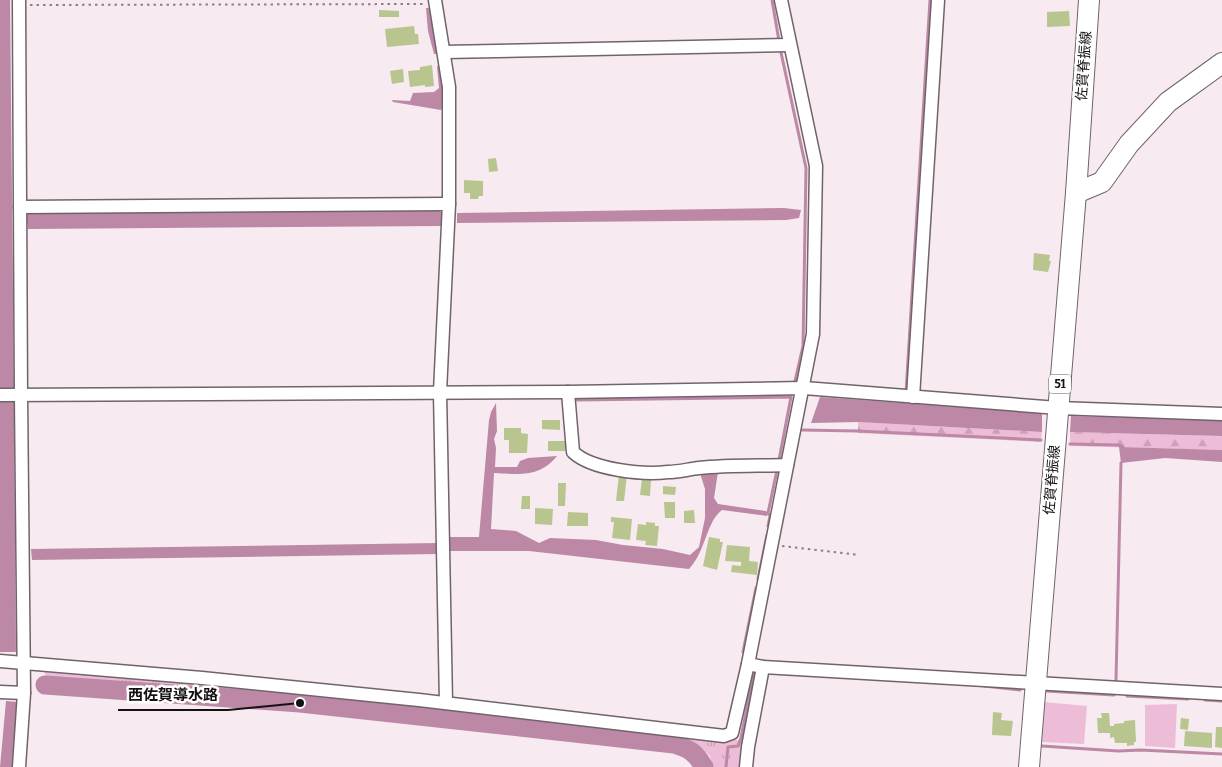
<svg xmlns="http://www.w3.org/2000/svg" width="1222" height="767" font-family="Bitter,'Noto Sans JP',serif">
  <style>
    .grass { fill: url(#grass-tufts) }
    .forest { fill: url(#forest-firs) }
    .garden { fill: #edbdd7 }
    .water { fill: #bc88a5 }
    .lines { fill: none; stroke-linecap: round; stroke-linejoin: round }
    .stream { stroke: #bc88a5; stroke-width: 3 }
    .river { stroke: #bc88a5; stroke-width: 19 }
    .building { fill: #b9c58f }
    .minor-casing { stroke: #6f646a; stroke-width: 15 }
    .primary-casing { stroke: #6f646a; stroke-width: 22 }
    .path { stroke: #8b8287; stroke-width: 2; stroke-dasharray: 2.5 4; stroke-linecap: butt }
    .minor { stroke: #fff; stroke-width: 12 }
    .primary { stroke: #fff; stroke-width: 20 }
    .labels { text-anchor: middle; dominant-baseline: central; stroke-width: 5; stroke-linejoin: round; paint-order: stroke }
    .shield { fill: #fff; stroke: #5b585a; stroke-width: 1 }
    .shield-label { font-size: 12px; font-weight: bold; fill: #151113 }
    .street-label { font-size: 14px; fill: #151113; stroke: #fff }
    .leader { fill: none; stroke: #151113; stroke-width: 2 }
    .callout-dot { fill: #151113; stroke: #fff; stroke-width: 2 }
    .callout-label { font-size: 15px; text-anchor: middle; font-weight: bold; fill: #151113; stroke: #fff; stroke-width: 5; stroke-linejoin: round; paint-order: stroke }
  </style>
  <defs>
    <pattern id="grass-tufts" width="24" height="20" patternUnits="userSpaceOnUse" patternTransform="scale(1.25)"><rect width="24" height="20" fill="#edbdd7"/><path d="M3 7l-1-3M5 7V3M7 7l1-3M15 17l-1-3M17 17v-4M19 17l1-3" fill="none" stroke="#caa1b8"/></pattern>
    <pattern id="forest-firs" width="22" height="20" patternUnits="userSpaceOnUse" patternTransform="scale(1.25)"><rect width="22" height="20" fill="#edbdd7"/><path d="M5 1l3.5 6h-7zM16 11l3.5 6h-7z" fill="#caa1b8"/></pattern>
  </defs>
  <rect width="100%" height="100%" fill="#f7eaf1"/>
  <polygon class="grass" points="44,670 211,682 745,741 742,767 713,767 710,756 692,741 248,692 46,677"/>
  <g class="forest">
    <polygon points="858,422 1042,432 1041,442 858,433"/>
    <polygon points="1070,432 1222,436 1222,450 1070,446"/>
  </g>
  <g class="garden">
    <polygon points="1044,702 1087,706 1084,744 1041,742"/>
    <polygon points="1177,704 1175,748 1145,746 1145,705"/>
  </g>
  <g class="water">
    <polygon points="0,0 10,0 14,388 0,388"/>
    <polygon points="426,8 430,8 437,54 434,54 428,31"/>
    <path d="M440 65C442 78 449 99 441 110L393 102 392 100 410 101 413 93 434 92 439 88 437 66Z"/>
    <polygon points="784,208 801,210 799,218 786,220 457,223 457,213"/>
    <polygon points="437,209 442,213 441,226 28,229 26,215 32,212"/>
    <polygon points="820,397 1042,413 1042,432 858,422 811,423"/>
    <polygon points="0,402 14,402 16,652 0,652"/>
    <path d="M496 403 497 431 494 439 496 448 495 467H517L520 461 528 458 557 456C539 478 520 474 494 473L491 529 516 531 539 543 550 538 596 540 623 545 663 549 690 555 699 547 705 518V489L700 473 718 472 714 498 718 504 766 511 768 513 767 516 722 510C706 522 706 551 689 569L529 551H449V537H479L489 420 491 412Z"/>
    <polygon points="1071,416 1222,420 1222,436 1070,432"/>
    <polygon points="1119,447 1222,450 1222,462 1165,458 1121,463"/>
    <polygon points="438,543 438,554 32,560 31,549"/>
    <polygon points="6,701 19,702 13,767 0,767"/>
  </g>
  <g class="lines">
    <g class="stream">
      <polyline points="772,0 779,41"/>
      <polyline points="780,48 806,168 803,346 795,381"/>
      <polyline points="906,393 930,0"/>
      <polyline points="577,400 791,397 779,460"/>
      <polyline points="802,430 858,431 1041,440"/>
      <polyline points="1070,444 1118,445 1123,447"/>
      <polyline points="768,526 770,516 768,513 777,470"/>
      <polyline points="758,579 767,535"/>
      <polyline points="743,652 756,588"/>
      <polyline points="1116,680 1121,463"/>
      <polyline points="984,686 1020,690"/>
      <polyline points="1047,691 1114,695"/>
      <polyline points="1127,696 1188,699"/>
      <polyline points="1205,700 1222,701"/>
      <polyline points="1042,746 1118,751 1141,750 1222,754"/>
      <polyline points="726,767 728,747 738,746 741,738 754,672 758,673"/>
    </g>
    <path class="river" d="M45 685 300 703 674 744C690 749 695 752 704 767"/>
  </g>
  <g class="building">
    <polygon points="379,10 399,11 399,17 379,17"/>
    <polygon points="1069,11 1070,26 1047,27 1047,12"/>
    <polygon points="414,26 415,34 418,34 419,44 387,47 385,29"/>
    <polygon points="432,65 434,86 425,87 425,85 410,87 408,71 420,70 420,67"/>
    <polygon points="403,69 404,82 392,84 390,71"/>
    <polygon points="496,158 498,171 489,172 488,159"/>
    <polygon points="464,180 483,181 483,196 479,196 478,199 470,199 470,193 464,193"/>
    <polygon points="1034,253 1050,255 1049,261 1051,261 1048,272 1033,270"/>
    <polygon points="542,420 560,420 560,430 542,429"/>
    <polygon points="504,428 521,428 521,433 528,434 527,453 509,453 509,440 504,440"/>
    <rect x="548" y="441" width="17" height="10"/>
    <polygon points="619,474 627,475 624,501 616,501"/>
    <polygon points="642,479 651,480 650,496 640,495"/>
    <polygon points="558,483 566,483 565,506 558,506"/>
    <polygon points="663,486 676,487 675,495 663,494"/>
    <polygon points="522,496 530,496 530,509 521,509"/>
    <polygon points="664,502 675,502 675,518 665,518"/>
    <polygon points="535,508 553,509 552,525 535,524"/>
    <polygon points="694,510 695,523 684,523 684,511"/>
    <polygon points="568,512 588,513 588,526 567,526"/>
    <polygon points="611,517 632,519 630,540 612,538 614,522 611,522"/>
    <polygon points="646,522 655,523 655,526 659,526 657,546 645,545 646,541 636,540 638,524 646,525"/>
    <polygon points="709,537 720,539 720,542 723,542 717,570 703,566"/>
    <polygon points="727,545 750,547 749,561 758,562 757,575 731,572 732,565 741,566 741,562 725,561"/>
    <polygon points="993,712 1002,713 1001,720 1013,721 1011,736 992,735"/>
    <polygon points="1101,713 1109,713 1110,726 1114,726 1114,724 1124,723 1124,721 1135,720 1136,742 1134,742 1134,745 1127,746 1127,743 1115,743 1114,737 1110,738 1110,733 1098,733 1097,718 1102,718"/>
    <polygon points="1181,718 1189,719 1188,730 1180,729"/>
    <polygon points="1216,727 1222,727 1222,748 1215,747"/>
    <polygon points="1185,731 1212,733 1212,748 1184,746"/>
  </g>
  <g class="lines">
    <g class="minor-casing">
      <g id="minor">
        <polyline points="19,0 21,396 24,693 19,767"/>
        <polyline points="435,0 449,87 449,204 440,392 446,703"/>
        <polyline points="444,52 789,45"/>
        <polyline points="20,207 449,204"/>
        <path d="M568 392 573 452C592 470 643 475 668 472 679 472 689 469 699 468 728 465 758 466 787 465"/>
        <polyline points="0,395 568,392 804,388 1058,408 1222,414"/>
        <polyline points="913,397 938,0"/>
        <polyline points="0,661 202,678 419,700 724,736 732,733 748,664 813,334 816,166 781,0"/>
        <polyline points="748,664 763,667 1222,694"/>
        <polyline points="0,692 24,693"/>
        <polyline points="746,767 748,747 763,667"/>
      </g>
    </g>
    <g class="primary-casing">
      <g id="primary">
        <polyline points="1076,193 1102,182 1129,144 1168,102 1222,63"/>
        <polyline points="1029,767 1076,193 1089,0"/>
      </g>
    </g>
    <g class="path">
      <polyline points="30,5 425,4"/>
      <polyline points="782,546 859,555"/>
    </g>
    <use href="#minor" class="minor"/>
    <use href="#primary" class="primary"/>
  </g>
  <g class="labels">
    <rect class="shield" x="1049" y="374.5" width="22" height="19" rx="4"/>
    <g class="shield-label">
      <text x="1060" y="384">51</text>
    </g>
    <g class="street-label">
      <text transform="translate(1084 66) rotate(-86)">佐賀脊振線</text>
      <text transform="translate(1052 480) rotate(-85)">佐賀脊振線</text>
    </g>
  </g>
  <path class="leader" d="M300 703L228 710H118"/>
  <circle class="callout-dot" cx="300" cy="703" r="5"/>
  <g class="callout-label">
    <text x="173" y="700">西佐賀導水路</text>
  </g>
</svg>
